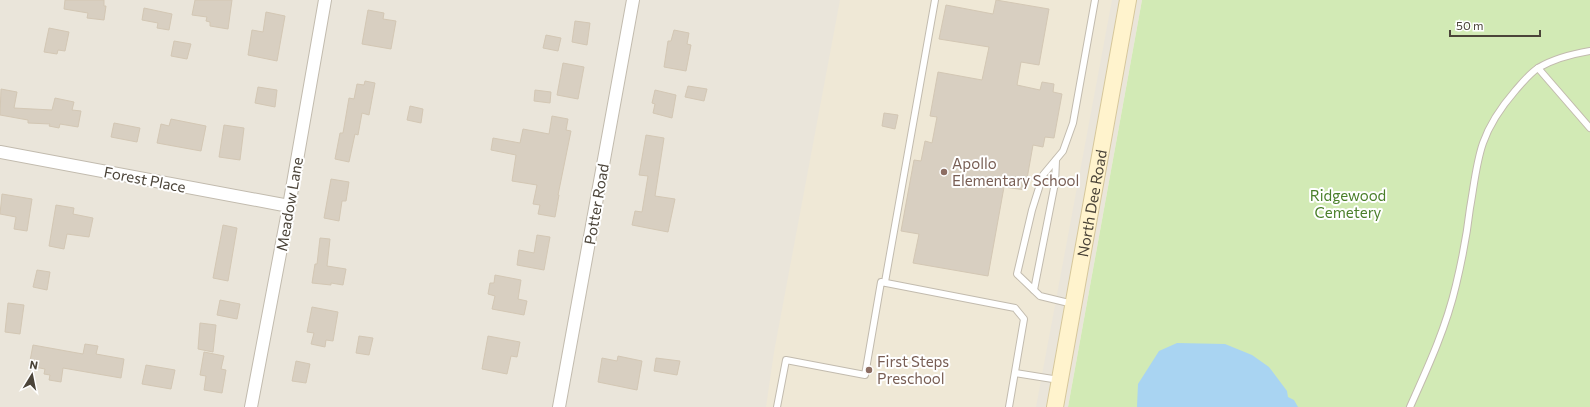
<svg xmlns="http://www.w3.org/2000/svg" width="1590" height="407" font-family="Commissioner,sans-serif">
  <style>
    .residential { fill: #eae5da }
    .education { fill: #efe8d6 }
    .green { fill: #d2eab5 }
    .water { fill: #a9d4f2 }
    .building { fill: #d8cfc1; stroke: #d3c7b4 }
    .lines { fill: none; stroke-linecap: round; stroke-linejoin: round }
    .lane-casing { stroke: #c2bbae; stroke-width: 8 }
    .street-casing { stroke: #c2bbae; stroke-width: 14 }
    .secondary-casing { stroke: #d6c79b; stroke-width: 18 }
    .lane { stroke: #fff; stroke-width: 6 }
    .street { stroke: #fff; stroke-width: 12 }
    .secondary { stroke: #fff3cd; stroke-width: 16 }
    .education-dot { fill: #8d6e63; stroke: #fff; stroke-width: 1.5 }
    .labels { text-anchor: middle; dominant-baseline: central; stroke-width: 4; stroke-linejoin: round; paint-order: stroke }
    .education-label { font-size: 15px; fill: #785e54; stroke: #fff; text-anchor: start }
    .street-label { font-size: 15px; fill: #4b4439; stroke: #fff }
    .park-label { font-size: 15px; fill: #4a7f2a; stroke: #fff }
  </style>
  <rect width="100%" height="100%" fill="#f6f3ec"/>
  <polygon class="residential" points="0,0 1142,0 1068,407 0,407"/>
  <polygon class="education" points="840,0 1112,0 1036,407 766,407 774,352"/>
  <polygon class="green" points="1142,0 1590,0 1590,407 1068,407"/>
  <polygon class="water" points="1177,343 1225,344 1252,355 1269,367 1287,391 1288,397 1294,400 1298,407 1137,407 1138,384 1159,351"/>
  <g class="building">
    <polygon points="65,0 104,0 104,6 106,6 104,20 87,18 88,13 64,9"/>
    <polygon points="195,0 232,0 228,29 210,26 210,22 206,21 207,17 192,15"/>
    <polygon points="996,0 1049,9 1039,65 1021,62 1017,85 1040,90 1042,82 1054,84 1053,92 1062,94 1054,138 1045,137 1043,147 1033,145 1025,190 1004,187 988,276 913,263 919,234 901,231 914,160 921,161 925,141 932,143 937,117 930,116 938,72 982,80 989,47 939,39 946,5 993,14"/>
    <polygon points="144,8 172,14 169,30 157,28 158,23 142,20"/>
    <polygon points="368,10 384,13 383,19 396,21 391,49 362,44"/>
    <polygon points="266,12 285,16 277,61 248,55 252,30 263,32"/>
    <polygon points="575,21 590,23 587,45 572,42"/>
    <polygon points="49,28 69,32 65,51 58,50 57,54 44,52"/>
    <polygon points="674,30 689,33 687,44 691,45 686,71 664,67 668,41 671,41"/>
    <polygon points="546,35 561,38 558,51 543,48"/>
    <polygon points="174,41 191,44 187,59 171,56"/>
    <polygon points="563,63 584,67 578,99 557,95"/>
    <polygon points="365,81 375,83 369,115 362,113 358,135 355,134 349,162 335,159 340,133 343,133 349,98 354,99 357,84 364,85"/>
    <polygon points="688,86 707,89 704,101 685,97"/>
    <polygon points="258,87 277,90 275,107 255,103"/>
    <polygon points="1,89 17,92 14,108 52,110 55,98 74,102 72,110 81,111 78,127 60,124 59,128 49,126 50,124 28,123 28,120 0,115"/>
    <polygon points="535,90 551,92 550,103 534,101"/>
    <polygon points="655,90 676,95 672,118 653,113 655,104 652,103"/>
    <polygon points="410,106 423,109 421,123 407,120"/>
    <polygon points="884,113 898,115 895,129 882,126"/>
    <polygon points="552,116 568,119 566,130 571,131 558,195 559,195 555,217 538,214 540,205 533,204 537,185 512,181 516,155 491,150 493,138 520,143 523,129 549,134"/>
    <polygon points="171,119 206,126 201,151 157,143 161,124 169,126"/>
    <polygon points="114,123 140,128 137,142 111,137"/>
    <polygon points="224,125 244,128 240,160 219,157"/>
    <polygon points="646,135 664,138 655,196 675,199 668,232 632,225 635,211 642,212 648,176 639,175"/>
    <polygon points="331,179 349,182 346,201 342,201 339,221 324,218"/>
    <polygon points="2,194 32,199 27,231 14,229 16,217 0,214"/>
    <polygon points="56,205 74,208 73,214 93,218 89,237 67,234 64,249 49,246"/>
    <polygon points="223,225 237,228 228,281 213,278"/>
    <polygon points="537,235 550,237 544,270 517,265 519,250 534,253"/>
    <polygon points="320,238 330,239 327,266 346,269 343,285 331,283 331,285 312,283 315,264 317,264"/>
    <polygon points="37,270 50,272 47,290 33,287"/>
    <polygon points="495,275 521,280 518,299 527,301 524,315 492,309 495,296 488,294 490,283 494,283"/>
    <polygon points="220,300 240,304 237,319 217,315"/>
    <polygon points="8,303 24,305 20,334 5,332"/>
    <polygon points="312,307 338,312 333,341 326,340 325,347 311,344 314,333 307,332"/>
    <polygon points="200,323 216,325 213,352 198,349"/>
    <polygon points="359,336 373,338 369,355 356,353"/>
    <polygon points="488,336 520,342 517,357 511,356 507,374 482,369"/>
    <polygon points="85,344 98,346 96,354 124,359 121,378 63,368 61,382 49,380 50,375 44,374 45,369 29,366 33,345 83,354"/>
    <polygon points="204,352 224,356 221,369 226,370 222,393 204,390 206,376 200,375"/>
    <polygon points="618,356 642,361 637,390 598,382 602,358 617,361"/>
    <polygon points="656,358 680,361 677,375 654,371"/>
    <polygon points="296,361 310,364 306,383 292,381"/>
    <polygon points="146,365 175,370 171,389 142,384"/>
  </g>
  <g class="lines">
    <g class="lane-casing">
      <g id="lane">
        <polyline points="1538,68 1590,128"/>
        <polyline points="885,282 935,0"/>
        <polyline points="1034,290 1055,183 1056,160"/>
        <polyline points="1073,304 1040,296 1017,274 1032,210 1043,175 1063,151 1073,123 1095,0"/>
        <polyline points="1015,373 1059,380"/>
        <polyline points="777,407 786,360 865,375 881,282 1015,308 1024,319 1009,407"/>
        <path d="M1410 407C1428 367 1446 328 1456 285 1462 260 1467 234 1470 208 1474 186 1476 163 1483 143 1490 123 1502 106 1515 91 1522 83 1529 74 1538 68 1555 58 1572 54 1590 51"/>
      </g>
    </g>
    <g class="street-casing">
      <g id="street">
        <polyline points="0,152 289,206"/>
        <polyline points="251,407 289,206 325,0"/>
        <polyline points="559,407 633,0"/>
      </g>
    </g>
    <g class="secondary-casing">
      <g id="secondary">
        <path id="s1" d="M1055 407 1128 0"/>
      </g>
    </g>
    <use href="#lane" class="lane"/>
    <use href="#street" class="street"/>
    <use href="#secondary" class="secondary"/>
  </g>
  <g class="education-dot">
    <circle cx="944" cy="172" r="4"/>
    <circle cx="869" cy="370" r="4"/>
  </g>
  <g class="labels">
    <g class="education-label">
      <text x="952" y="163">Apollo<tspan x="952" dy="17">Elementary School</tspan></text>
      <text x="877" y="361">First Steps<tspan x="877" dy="17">Preschool</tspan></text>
    </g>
    <g class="street-label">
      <text transform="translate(145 179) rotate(11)">Forest Place</text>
      <text stroke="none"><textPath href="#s1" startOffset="207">North Dee Road</textPath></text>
      <text transform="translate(289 204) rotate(-80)">Meadow Lane</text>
      <text transform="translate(596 204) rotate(-80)">Potter Road</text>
    </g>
    <g class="park-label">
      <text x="1348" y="195">Ridgewood<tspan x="1348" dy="17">Cemetery</tspan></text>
    </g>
  </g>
  <g transform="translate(32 375) rotate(10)" stroke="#ffffff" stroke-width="3" paint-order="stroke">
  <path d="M0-3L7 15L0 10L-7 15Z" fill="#4b4439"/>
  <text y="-6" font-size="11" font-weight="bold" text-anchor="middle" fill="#4b4439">N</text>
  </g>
  <path d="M1450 30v6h90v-6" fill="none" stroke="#4b4439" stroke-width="2"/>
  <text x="1456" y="30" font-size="12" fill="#4b4439" stroke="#ffffff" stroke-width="3" paint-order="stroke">50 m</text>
</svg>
